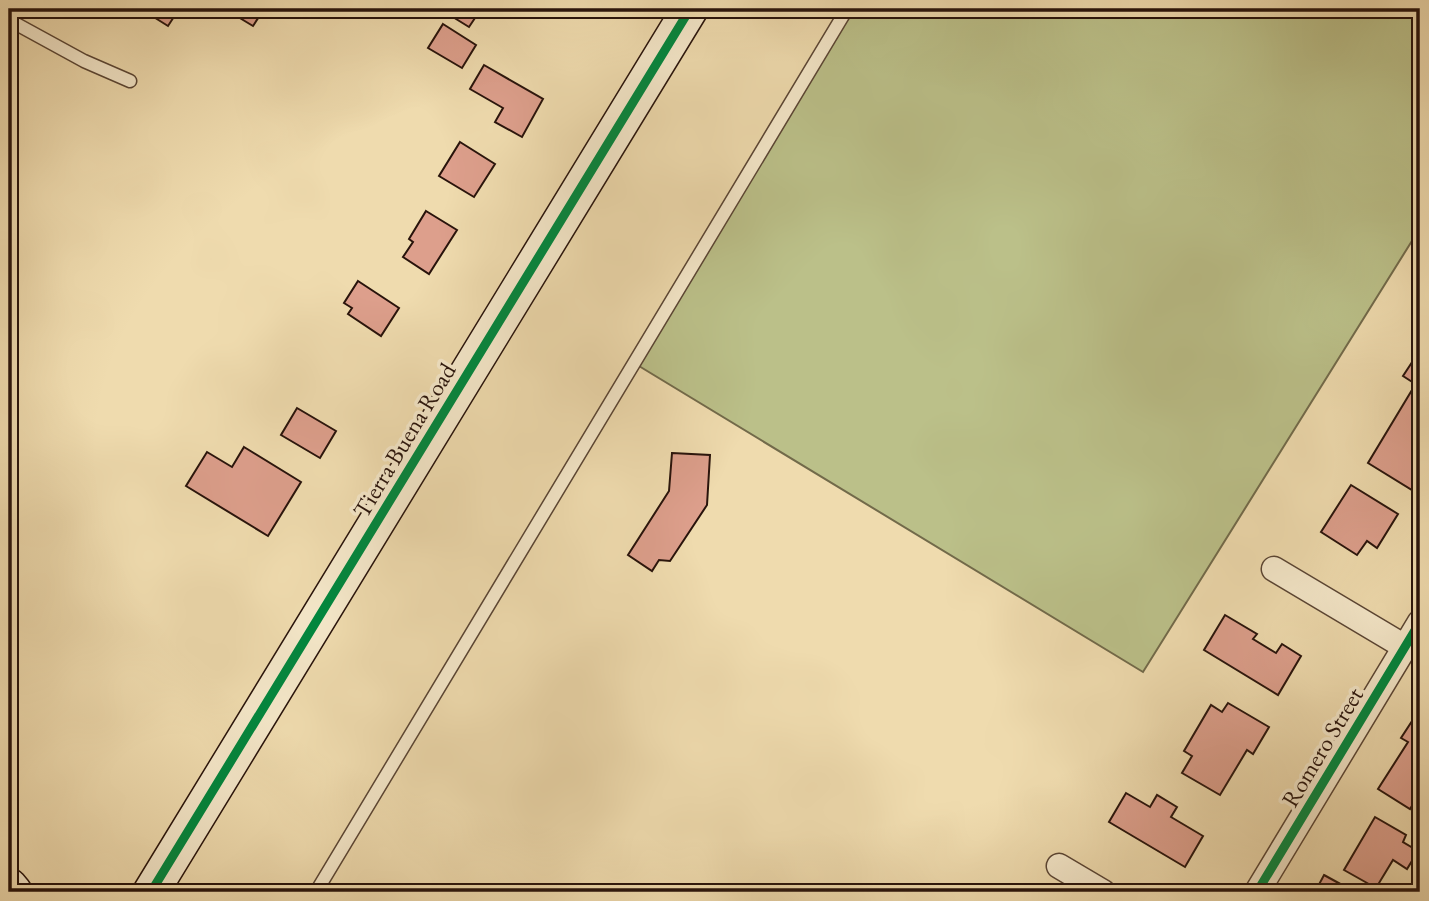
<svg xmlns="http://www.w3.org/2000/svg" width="1429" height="901" font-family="'EB Garamond',serif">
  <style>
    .green { fill: #bbc089; stroke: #726a4a; stroke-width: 2 }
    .building { fill: #dd9f8c; stroke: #28130b; stroke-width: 2 }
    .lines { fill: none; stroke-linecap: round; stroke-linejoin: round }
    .lane-casing { stroke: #5a4534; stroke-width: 15 }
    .street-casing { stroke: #5a4534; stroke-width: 27 }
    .secondary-casing { stroke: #28130b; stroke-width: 38 }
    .lane { stroke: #f5e8ca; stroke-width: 12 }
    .street { stroke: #f5e8ca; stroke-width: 24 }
    .secondary { stroke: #f5e8ca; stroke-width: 35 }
    .cycleway-casing { stroke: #f5e8ca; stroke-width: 13 }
    .cycleway { stroke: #00873e; stroke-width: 9 }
    .labels { text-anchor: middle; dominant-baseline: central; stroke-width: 7; stroke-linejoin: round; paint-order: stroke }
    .street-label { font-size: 24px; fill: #28130b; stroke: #f5e8ca }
  </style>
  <rect width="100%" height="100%" fill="#efdbae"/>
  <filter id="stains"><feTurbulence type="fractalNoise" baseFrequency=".00286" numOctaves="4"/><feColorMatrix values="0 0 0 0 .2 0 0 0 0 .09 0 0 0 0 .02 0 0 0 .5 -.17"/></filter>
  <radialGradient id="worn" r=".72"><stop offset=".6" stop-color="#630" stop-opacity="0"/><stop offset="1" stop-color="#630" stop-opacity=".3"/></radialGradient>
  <polygon class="green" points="847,9 1420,9 1420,228 1143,672 634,363"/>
  <g class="building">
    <polygon points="141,9 179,9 168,26"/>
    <polygon points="225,9 264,9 253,26"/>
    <polygon points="440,9 481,9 469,27"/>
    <polygon points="443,24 476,45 462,68 428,48"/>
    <polygon points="484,65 543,99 522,137 495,122 503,108 470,89"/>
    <polygon points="460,142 495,164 474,197 439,176"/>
    <polygon points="426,211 457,230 429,274 403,257 413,242 409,239"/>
    <polygon points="358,281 399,308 381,336 348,314 352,308 344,303"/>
    <polygon points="1420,350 1420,387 1403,376"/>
    <polygon points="1412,390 1420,396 1420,476 1412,490 1368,463"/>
    <polygon points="297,408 336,431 320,458 281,435"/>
    <polygon points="244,447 301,482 268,536 186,486 207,452 232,467"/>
    <polygon points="672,453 710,455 707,505 670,561 659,560 652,571 628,555 669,491"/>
    <polygon points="1351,485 1398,514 1377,548 1367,541 1357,555 1321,532"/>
    <polygon points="1225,615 1257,634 1253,639 1276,653 1282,644 1301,656 1278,695 1204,650"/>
    <polygon points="1228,703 1269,727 1253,754 1247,750 1220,795 1182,773 1192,756 1184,751 1211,705 1222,712"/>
    <polygon points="1414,718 1420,721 1420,793 1410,809 1378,789 1408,742 1401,738"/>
    <polygon points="1126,793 1150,807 1157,795 1177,807 1171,817 1203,836 1185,867 1109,822"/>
    <polygon points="1375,817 1406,835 1403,842 1418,851 1407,869 1393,860 1376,888 1344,870"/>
    <polygon points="1324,875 1355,892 1315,892"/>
  </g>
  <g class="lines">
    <g class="lane-casing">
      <g id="lane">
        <polyline points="9,20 84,61 130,81"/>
        <polyline points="316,892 847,9"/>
      </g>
    </g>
    <g class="street-casing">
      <g id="street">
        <polyline points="1274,569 1405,647"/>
        <polyline points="1059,866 1103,892"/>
        <polyline points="1257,892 1420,622"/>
      </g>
    </g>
    <g class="secondary-casing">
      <g id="secondary">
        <polyline points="9,886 14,892"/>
        <polyline points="151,892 690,9"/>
      </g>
    </g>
    <use href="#lane" class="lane"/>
    <use href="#street" class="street"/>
    <use href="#secondary" class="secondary"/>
    <g class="cycleway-casing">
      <g id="cycleway">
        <polyline points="151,892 690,9"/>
        <polyline points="1257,892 1420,622"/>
      </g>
    </g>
    <use href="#cycleway" class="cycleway"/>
  </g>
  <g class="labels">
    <g class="street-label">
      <text transform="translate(404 440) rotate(-59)">Tierra Buena Road</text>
      <text transform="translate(1322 747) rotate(-59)">Romero Street</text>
    </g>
  </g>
  <rect width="1429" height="901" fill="none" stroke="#efdbae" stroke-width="35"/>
  <rect x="10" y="10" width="1408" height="880" fill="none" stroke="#28130b" stroke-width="3.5"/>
  <rect x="18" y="18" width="1394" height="866" fill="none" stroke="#28130b" stroke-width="2"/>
  <rect width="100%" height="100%" filter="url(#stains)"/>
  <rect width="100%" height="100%" fill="url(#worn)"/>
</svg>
